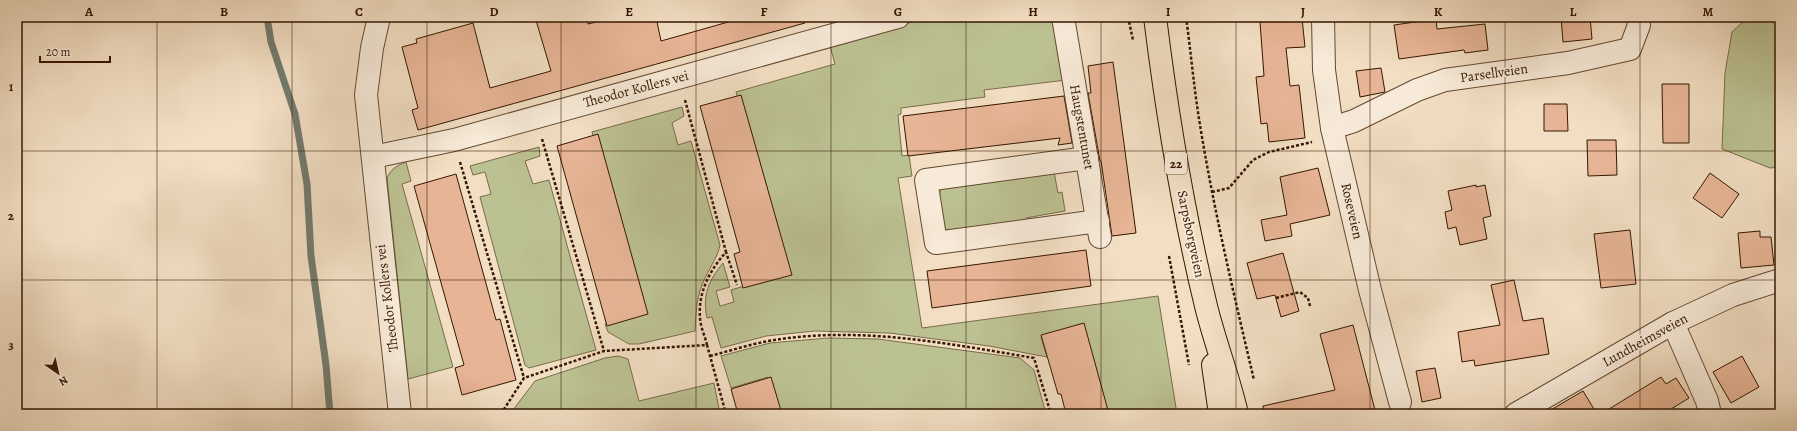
<svg xmlns="http://www.w3.org/2000/svg" width="1797" height="431" font-family="Alegreya,serif">
  <style>
    .green { fill: #bcc192; stroke: #786c49 }
    .lines { fill: none; stroke-linecap: round; stroke-linejoin: round }
    .stream { stroke: #727a6d; stroke-width: 7 }
    .building { fill: #e7b595; stroke: #351700 }
    .minor-casing { stroke: #644931; stroke-width: 24 }
    .highway-casing { stroke: #351700; stroke-width: 24 }
    .path { stroke: #351700; stroke-width: 2.5; stroke-dasharray: 3 2; stroke-linecap: butt }
    .minor { stroke: #f7ead8; stroke-width: 22 }
    .highway { stroke: #f2dec3; stroke-width: 22 }
    .grid { fill: none; stroke: #351700; stroke-width: 1; stroke-opacity: 0.55 }
    .labels { text-anchor: middle; dominant-baseline: central; stroke-width: 4; stroke-linejoin: round; paint-order: stroke }
    .shield { fill: #f7ead8; stroke: #6f5641; stroke-width: 1 }
    .shield-label { font-size: 13px; font-weight: bold; fill: #351700 }
    .street-label { font-size: 14px; fill: #351700; stroke: #f7ead8 }
    .neatline { fill: none; stroke: #351700; stroke-width: 1.5 }
    .grid-label { font-size: 13px; text-anchor: middle; font-weight: bold; fill: #351700 }
  </style>
  <rect width="100%" height="100%" fill="#f2dec3"/>
  <filter id="stains"><feTurbulence type="fractalNoise" baseFrequency=".005" numOctaves="4"/><feColorMatrix values="0 0 0 0 .2 0 0 0 0 .09 0 0 0 0 .02 0 0 0 .5 -.17"/></filter>
  <radialGradient id="worn" r=".72"><stop offset=".6" stop-color="#630" stop-opacity="0"/><stop offset="1" stop-color="#630" stop-opacity=".3"/></radialGradient>
  <g class="green">
    <path d="M929 17H1057L1066 80 984 90 985 97 901 108V114L898 115 902 156 909 155 912 176 898 178 922 328 1158 296 1177 414H1107L1082 325 1041 337 1047 357 989 346 889 333 815 331 766 336 721 348 712 317 707 318C702 295 709 280 723 263L730 287 716 291 720 306 734 302 731 290 788 273 736 92 835 64 830 46Z"/>
    <polygon points="1748,17 1780,17 1780,167 1770,168 1722,149 1725,73 1732,32"/>
    <path d="M682 107 684 116 672 123 678 145 691 141 720 245C718 257 707 272 702 285 696 300 696 315 695 331L639 344H629L608 332 605 324 642 313 592 132Z"/>
    <polygon points="539,147 540,156 525,161 533,184 549,180 596,350 529,368 525,365 480,197 491,194 485,172 473,175 470,166"/>
    <path d="M406 162 411 181 402 184 453 367 408 379 387 178C391 169 396 166 406 162Z"/>
    <path d="M1054 172 1058 193 1062 192 1065 211 1026 218 1028 223 950 233C938 226 937 201 941 188Z"/>
    <polygon points="828,338 878,339 1020,358 1034,370 1046,414 779,414 768,377 731,388 721,356 770,343"/>
    <polygon points="618,356 628,359 639,401 714,383 720,414 510,414 535,381 605,358"/>
  </g>
  <g class="lines">
    <polyline class="stream" points="267,17 271,42 295,114 307,184 311,256 326,365 330,414"/>
  </g>
  <g class="building">
    <polygon points="535,17 586,17 588,24 617,17 656,17 661,41 746,17 804,17 805,23 418,130 412,110 418,108 402,47 417,43 416,39 473,23 490,88 551,71"/>
    <polygon points="1561,17 1590,17 1592,39 1563,42"/>
    <polygon points="1302,18 1305,47 1286,48 1290,86 1299,85 1305,138 1269,142 1267,123 1261,124 1256,77 1264,76 1260,22"/>
    <polygon points="1436,19 1437,29 1485,24 1488,50 1465,53 1464,50 1399,59 1394,25"/>
    <polygon points="1113,62 1136,233 1112,236 1101,161 1100,161 1088,93 1091,93 1088,66"/>
    <polygon points="1381,68 1385,92 1360,97 1356,71"/>
    <polygon points="1662,84 1689,84 1689,143 1663,143"/>
    <polygon points="741,95 792,275 743,288 734,254 740,252 700,106"/>
    <polygon points="1064,96 1072,143 1058,145 1060,138 908,156 903,116"/>
    <polygon points="1544,104 1567,104 1568,131 1544,131"/>
    <polygon points="598,134 648,314 607,326 557,146"/>
    <polygon points="1587,140 1616,140 1617,175 1588,176"/>
    <polygon points="1318,168 1330,215 1290,224 1292,236 1265,241 1261,220 1287,215 1280,177"/>
    <polygon points="1710,173 1739,194 1722,218 1693,198"/>
    <polygon points="456,174 496,320 500,319 516,380 462,395 455,368 464,365 414,186"/>
    <polygon points="1476,185 1476,187 1485,185 1491,216 1483,218 1487,239 1460,245 1456,227 1448,229 1445,212 1452,210 1448,191"/>
    <polygon points="1630,230 1636,284 1601,288 1594,234"/>
    <polygon points="1760,231 1760,237 1771,237 1774,265 1741,268 1738,233"/>
    <polygon points="1086,250 1091,286 932,308 927,271"/>
    <polygon points="1283,253 1299,311 1281,317 1275,295 1257,299 1247,263"/>
    <polygon points="1514,280 1523,321 1543,318 1549,354 1475,366 1474,360 1462,362 1458,332 1500,325 1491,285"/>
    <polygon points="1084,323 1109,414 1066,414 1061,394 1058,394 1041,335"/>
    <polygon points="1353,325 1376,414 1264,414 1263,406 1335,390 1320,334"/>
    <polygon points="1742,356 1759,387 1731,403 1713,372"/>
    <polygon points="1435,368 1441,398 1422,402 1416,371"/>
    <polygon points="771,377 782,414 738,414 731,389"/>
    <polygon points="1661,377 1666,384 1676,378 1689,398 1663,414 1601,414"/>
    <polygon points="1583,391 1597,414 1544,414"/>
  </g>
  <g class="lines">
    <g class="minor-casing">
      <g id="minor">
        <polyline points="379,17 372,48 366,95 400,414"/>
        <polyline points="1063,17 1100,237"/>
        <polyline points="1323,17 1324,70 1332,128 1370,290 1400,402"/>
        <polyline points="1332,128 1354,121 1417,90 1445,80 1568,63 1630,49 1639,25 1638,17"/>
        <polyline points="373,157 454,140 898,17"/>
        <polyline points="1087,158 926,180 936,243 1098,221"/>
        <polyline points="1673,323 1707,401 1710,414"/>
        <polyline points="1516,414 1673,323 1733,295 1780,280"/>
      </g>
    </g>
    <g class="highway-casing">
      <g id="highway">
        <path d="M1155 17C1167 114 1183 211 1206 306 1215 343 1229 378 1237 414"/>
        <polyline points="1213,365 1220,414"/>
      </g>
    </g>
    <g class="path">
      <polyline points="1128,17 1133,40"/>
      <path d="M1186 17C1191 53 1194 89 1200 125 1214 211 1234 295 1254 380"/>
      <polyline points="685,100 726,252"/>
      <polyline points="542,139 604,351"/>
      <polyline points="460,162 524,378"/>
      <polyline points="1212,192 1229,188 1253,160 1269,152 1312,142"/>
      <polyline points="1169,256 1189,365"/>
      <polyline points="1276,298 1300,292 1308,298 1310,306"/>
      <path d="M707 345C705 336 700 326 700 317 698 292 710 270 726 252L737 285"/>
      <path d="M710 356C733 350 757 342 781 339 865 327 951 344 1034 358L1051 414"/>
      <polyline points="501,414 524,378 604,351 707,345 726,414"/>
    </g>
    <use href="#minor" class="minor"/>
    <use href="#highway" class="highway"/>
  </g>
  <path class="grid" d="M157 17V414M292 17V414M427 17V414M561 17V414M696 17V414M831 17V414M966 17V414M1101 17V414M1236 17V414M1370 17V414M1505 17V414M1640 17V414M17 151H1780M17 280H1780"/>
  <g class="labels">
    <rect class="shield" x="1165" y="152" width="22" height="22" rx="3"/>
    <g class="shield-label">
      <text x="1176" y="163">22</text>
    </g>
    <g class="street-label">
      <text transform="translate(1494 73) rotate(-8)">Parsellveien</text>
      <text transform="translate(636 89) rotate(-15)">Theodor Kollers vei</text>
      <text transform="translate(1082 127) rotate(80)">Haugstentunet</text>
      <text transform="translate(1352 211) rotate(77)">Roseveien</text>
      <text transform="translate(1191 234) rotate(78)">Sarpsborgveien</text>
      <text transform="translate(387 298) rotate(-97)">Theodor Kollers vei</text>
      <text transform="translate(1645 340) rotate(-29)">Lundheimsveien</text>
    </g>
  </g>
  <rect width="1797" height="431" fill="none" stroke="#f2dec3" stroke-width="44"/>
  <g transform="translate(58 373) rotate(146)" stroke="#f7ead8" stroke-width="3" paint-order="stroke">
  <path d="M0-3L7 15L0 10L-7 15Z" fill="#351700"/>
  <text y="-6" font-size="11" font-weight="bold" text-anchor="middle" fill="#351700">N</text>
  </g>
  <path d="M40 56v6h70v-6" fill="none" stroke="#351700" stroke-width="2"/>
  <text x="46" y="56" font-size="12" fill="#351700" stroke="#f7ead8" stroke-width="3" paint-order="stroke">20 m</text>
  <rect x="22" y="22" width="1753" height="387" class="neatline"/>
  <g class="grid-label">
    <text x="89" y="16">A</text>
    <text x="224" y="16">B</text>
    <text x="359" y="16">C</text>
    <text x="494" y="16">D</text>
    <text x="629" y="16">E</text>
    <text x="764" y="16">F</text>
    <text x="898" y="16">G</text>
    <text x="1033" y="16">H</text>
    <text x="1168" y="16">I</text>
    <text x="1303" y="16">J</text>
    <text x="1438" y="16">K</text>
    <text x="1573" y="16">L</text>
    <text x="1708" y="16">M</text>
    <text x="11" y="91">1</text>
    <text x="11" y="220">2</text>
    <text x="11" y="349">3</text>
  </g>
  <rect width="100%" height="100%" filter="url(#stains)"/>
  <rect width="100%" height="100%" fill="url(#worn)"/>
</svg>
